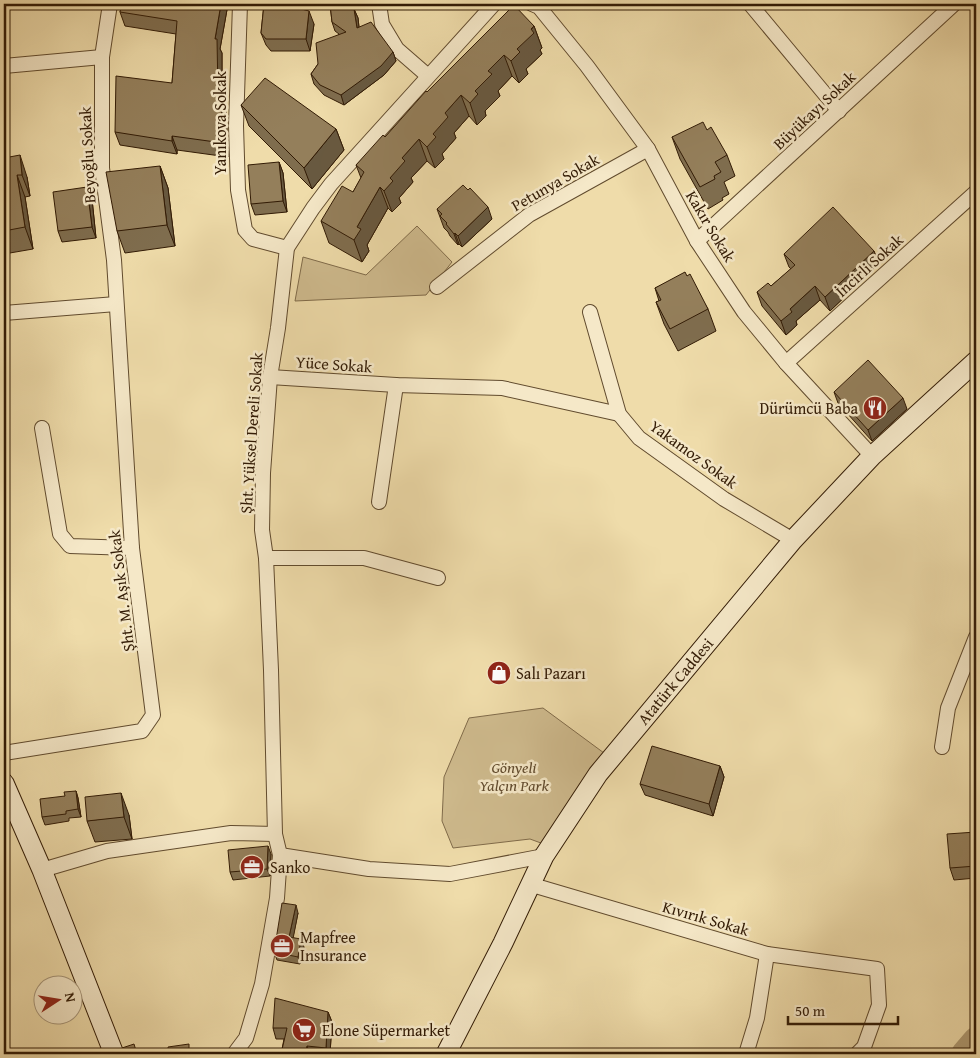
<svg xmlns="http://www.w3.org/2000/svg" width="980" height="1058" font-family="'Gentium Book Plus',serif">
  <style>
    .green { fill: #cfbb8e; stroke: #806b4a }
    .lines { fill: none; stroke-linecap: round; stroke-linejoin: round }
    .river { stroke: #af9a72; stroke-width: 26 }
    .street-casing { stroke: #614b2e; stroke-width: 16 }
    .secondary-casing { stroke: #321b05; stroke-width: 21 }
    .street { stroke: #f5e8c8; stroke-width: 14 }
    .secondary { stroke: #f5e8c8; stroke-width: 19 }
    .wall { fill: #7f6d4e; stroke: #321b05 }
    .shaded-wall { fill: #685940; stroke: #321b05 }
    .building { fill: #947f5b; stroke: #321b05 }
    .labels { text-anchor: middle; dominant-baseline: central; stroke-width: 5; stroke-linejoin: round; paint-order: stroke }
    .street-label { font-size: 16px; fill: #321b05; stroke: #f5e8c8 }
    .poi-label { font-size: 16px; fill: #321b05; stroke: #f5e8c8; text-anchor: start }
    .park-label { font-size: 16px; font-style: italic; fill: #614b2e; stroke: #f5e8c8 }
  </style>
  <rect width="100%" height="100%" fill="#efdcaa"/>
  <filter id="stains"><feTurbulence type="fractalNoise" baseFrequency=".004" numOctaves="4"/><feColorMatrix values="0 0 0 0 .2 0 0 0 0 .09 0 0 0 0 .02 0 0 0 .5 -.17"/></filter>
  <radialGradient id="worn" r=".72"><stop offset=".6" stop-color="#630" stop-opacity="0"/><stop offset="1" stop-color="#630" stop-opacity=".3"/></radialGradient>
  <g class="green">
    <polygon points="417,226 452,262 426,295 295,301 303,257 366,275"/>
    <polygon points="543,708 604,753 549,846 530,839 453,848 442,821 444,777 469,718"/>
  </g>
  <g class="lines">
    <polyline class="river" points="964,1054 976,1040"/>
    <g class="street-casing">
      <g id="street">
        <polyline points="240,4 236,126 238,190 245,230 253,239 287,248"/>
        <polyline points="379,4 382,24 397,49 428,76"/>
        <polyline points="532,4 539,7 587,66 648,149 697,241 744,312 786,363 872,456"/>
        <polyline points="750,4 839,111"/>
        <polyline points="4,66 102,57"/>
        <polyline points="697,241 954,4"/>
        <polyline points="437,287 529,215 648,149"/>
        <polyline points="590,312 619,414 639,438 724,499 793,540"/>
        <polyline points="4,313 116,304"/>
        <polyline points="786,363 976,192"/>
        <polyline points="270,377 396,385 502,388 619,414"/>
        <polyline points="42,428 60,534 70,546 132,548"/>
        <polyline points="379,502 396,385"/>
        <polyline points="266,558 364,558 438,578"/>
        <polyline points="942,747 948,708 976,637"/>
        <polyline points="4,753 142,731 153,715 132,548 114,260 102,168 102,57 110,4"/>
        <polyline points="280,855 369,869 450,874 544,856"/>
        <polyline points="42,870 107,851 231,833 275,834"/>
        <polyline points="529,884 767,954 877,969 879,1005 864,1047 857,1054"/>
        <polyline points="234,1054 246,1038 262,984 277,898 280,855 275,834 271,670 266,558 262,530 263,473 270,377 278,328 287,248 313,208 331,184 494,4"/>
        <polyline points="746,1054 757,1018 767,954"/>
      </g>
    </g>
    <g class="secondary-casing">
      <g id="secondary">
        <polyline points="4,783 42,870 114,1054"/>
        <polyline points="446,1054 503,943 544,856 598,774 793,540 872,456 976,361"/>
      </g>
    </g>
    <use href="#street" class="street"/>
    <use href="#secondary" class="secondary"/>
  </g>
  <g class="wall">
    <polygon points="122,4 228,4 220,49 222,53 222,99 226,108 228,157 177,150 177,154 120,145 115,132 172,83 176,34 125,26 120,12"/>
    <polygon points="264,4 303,4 300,9 314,24 310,51 271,51 266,45 261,33"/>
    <polygon points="330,4 351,4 353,9 354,9 358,18 359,27 393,52 396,61 384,75 344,105 324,95 314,84 311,74 339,34 335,31 332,22"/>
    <polygon points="534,26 542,48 540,50 542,54 526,69 528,74 519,83 512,76 498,91 500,96 485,111 486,116 477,125 469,116 454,133 456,138 442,154 444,159 435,168 427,161 411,178 413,182 399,198 401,203 392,212 388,208 367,245 369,251 362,262 329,243 321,221 353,192 361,178 356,165 385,137 427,92"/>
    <polygon points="241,105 336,129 344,150 312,189 249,126"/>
    <polygon points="707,130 727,155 735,176 724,182 729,194 722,198 723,200 708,209 680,159 672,137"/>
    <polygon points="4,154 5,158 27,177 30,196 25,197 33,249 4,254"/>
    <polygon points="279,162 283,173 287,212 255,215 251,204"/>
    <polygon points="160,166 168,188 175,246 125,253 117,231"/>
    <polygon points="92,199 96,238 62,242 58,231"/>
    <polygon points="437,209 492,219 462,247 459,244 458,245 450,236 448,232 444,228"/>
    <polygon points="874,251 879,264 830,311 820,300 796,321 797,325 786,335 762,306 757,292 771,286 791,269 789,267 784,254"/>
    <polygon points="687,276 708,309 716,331 678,351 664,324 656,302 659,301 655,288"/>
    <polygon points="834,392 907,409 872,441 838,403"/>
    <polygon points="720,766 724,777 713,816 645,795 640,784"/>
    <polygon points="76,791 78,798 81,817 69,818 69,821 45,825 42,817 65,796"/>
    <polygon points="129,815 132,839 95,842 87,821"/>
    <polygon points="976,832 976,878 954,880 950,868"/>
    <polygon points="271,854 270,876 233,880 230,872"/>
    <polygon points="298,913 293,937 304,947 300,964 277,960 274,952"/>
    <polygon points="328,1012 332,1022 330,1054 281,1054 284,1039 276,1039 273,1028"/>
  </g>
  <g class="shaded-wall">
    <polygon points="221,4 228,4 220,49 222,53 222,99 226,108 228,157 223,143 218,95 215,39"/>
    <polygon points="292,4 303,4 295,19 290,6"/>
    <polygon points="350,4 351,4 352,7 354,19 350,9"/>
    <polygon points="354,9 358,18 360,37 357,28"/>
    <polygon points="309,11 314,24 310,51 306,39"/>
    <polygon points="534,26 542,48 540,50 542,54 526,69 528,74 519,83 511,61 517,49"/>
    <polygon points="393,52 396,61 384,75 344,105 341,95"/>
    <polygon points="504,55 512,76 498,91 500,96 485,111 486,116 477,125 470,103 475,91 488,71"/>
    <polygon points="461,95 469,116 454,133 456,138 442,154 444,159 435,168 427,147 433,134 445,113"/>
    <polygon points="336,129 344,150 312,189 304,168"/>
    <polygon points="172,136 177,150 177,154 172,141"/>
    <polygon points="419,139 427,161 411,178 413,182 399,198 401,203 392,212 384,191 390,178 402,158"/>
    <polygon points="20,155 27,177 30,196 22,175"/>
    <polygon points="279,162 283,173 287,212 283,201"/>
    <polygon points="160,166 168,188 175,246 167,225"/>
    <polygon points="17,175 25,197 33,249 25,227"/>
    <polygon points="87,187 92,199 96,238 92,227"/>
    <polygon points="380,187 388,208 367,245 369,251 362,262 354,240 357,227"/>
    <polygon points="488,207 492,219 462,247 458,236"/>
    <polygon points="455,233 459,244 458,245 454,234"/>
    <polygon points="874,251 879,264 830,311 825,297"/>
    <polygon points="815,286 820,300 796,321 797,325 786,335 781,321 790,309"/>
    <polygon points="903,398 907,409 872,441 868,430"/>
    <polygon points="720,766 724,777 713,816 709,804"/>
    <polygon points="76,791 78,798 81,817 78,809"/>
    <polygon points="121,793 129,815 132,839 124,817"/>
    <polygon points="268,846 271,854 270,876 267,869"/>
    <polygon points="296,905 298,913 292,944 289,937"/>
    <polygon points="301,939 304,947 300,964 298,957"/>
    <polygon points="328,1012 332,1022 330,1054 328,1054 326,1048"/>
    <polygon points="307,1046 310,1054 305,1054"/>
  </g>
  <g class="building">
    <polygon points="122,4 221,4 215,39 217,39 218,95 221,95 223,143 172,136 172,141 115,132 116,76 172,83 177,21 120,12"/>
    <polygon points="264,4 292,4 290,6 309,11 306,39 266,39 261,33"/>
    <polygon points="330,4 350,4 350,9 354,9 357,28 371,22 393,52 381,66 341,95 320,85 311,74 318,64 316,43 346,32 332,22"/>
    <polygon points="514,5 534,26 531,29 534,33 517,49 520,52 511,61 504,55 488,71 492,74 475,91 478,94 470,103 461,95 445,113 448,117 433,134 436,137 427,147 419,139 402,158 405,161 390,178 393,181 384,191 380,187 357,227 361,229 354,240 321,221 342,186 353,192 364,172 356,165 383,135 385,137 426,91 427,92"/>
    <polygon points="265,78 336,129 304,168 241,105"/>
    <polygon points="703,122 707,130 711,127 727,155 715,162 721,172 714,176 715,179 700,187 672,137"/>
    <polygon points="20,155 22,175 17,175 25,227 4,231 4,158"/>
    <polygon points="279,162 283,201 251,204 248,165"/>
    <polygon points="160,166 167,225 117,231 106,172"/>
    <polygon points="463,185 468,190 470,188 488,207 458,236 455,233 454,234 446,224 447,223 440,216 442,214 437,209"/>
    <polygon points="87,187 92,227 58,231 53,192"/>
    <polygon points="833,207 874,251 825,297 815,286 790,309 792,312 781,321 757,292 768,283 771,286 795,265 784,254"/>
    <polygon points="685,272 687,276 690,274 708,309 670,329 656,302 661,300 655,288"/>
    <polygon points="868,360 903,398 868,430 834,392"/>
    <polygon points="652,746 720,766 709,804 640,784"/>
    <polygon points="76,791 78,809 66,811 66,814 42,817 40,799 65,796 64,792"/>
    <polygon points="121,793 124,817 87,821 85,797"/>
    <polygon points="976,832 976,866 950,868 947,834"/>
    <polygon points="268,846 267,869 230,872 228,850"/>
    <polygon points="282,903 296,905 289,937 301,939 298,957 274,952"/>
    <polygon points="275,998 328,1012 326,1048 307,1046 305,1054 281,1054 287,1028 273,1028"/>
    <polygon points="134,1044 137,1054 120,1054 122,1048"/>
    <polygon points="189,1044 189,1050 194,1049 195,1054 169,1054 168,1047"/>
  </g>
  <defs>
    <g id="restaurant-disc" transform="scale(1.25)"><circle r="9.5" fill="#8f2418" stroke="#f5e8c8"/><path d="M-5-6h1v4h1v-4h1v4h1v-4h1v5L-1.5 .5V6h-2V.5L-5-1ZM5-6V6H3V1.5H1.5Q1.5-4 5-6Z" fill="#fff"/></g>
    <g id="shop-disc" transform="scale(1.25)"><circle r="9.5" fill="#8f2418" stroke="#f5e8c8"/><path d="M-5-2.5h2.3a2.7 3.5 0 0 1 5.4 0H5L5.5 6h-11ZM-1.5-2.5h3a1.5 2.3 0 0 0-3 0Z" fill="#fff"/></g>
    <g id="office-disc" transform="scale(1.25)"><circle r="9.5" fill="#8f2418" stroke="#f5e8c8"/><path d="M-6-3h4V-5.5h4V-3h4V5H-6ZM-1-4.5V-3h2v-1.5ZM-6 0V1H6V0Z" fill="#fff"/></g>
    <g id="supermarket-disc" transform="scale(1.25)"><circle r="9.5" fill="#8f2418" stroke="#f5e8c8"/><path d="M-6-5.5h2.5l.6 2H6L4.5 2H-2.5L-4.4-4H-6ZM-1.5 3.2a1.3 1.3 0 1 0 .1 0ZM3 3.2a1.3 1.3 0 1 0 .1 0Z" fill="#fff"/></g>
  </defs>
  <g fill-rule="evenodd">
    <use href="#restaurant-disc" x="875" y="408"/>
    <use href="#shop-disc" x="499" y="673"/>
    <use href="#office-disc" x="252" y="867"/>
    <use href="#office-disc" x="282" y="946"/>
    <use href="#supermarket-disc" x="304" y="1030"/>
  </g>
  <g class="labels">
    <g class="street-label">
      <text transform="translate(814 110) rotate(-43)">Büyükayı Sokak</text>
      <text transform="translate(220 123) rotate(-90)">Yanıkova Sokak</text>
      <text transform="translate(87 155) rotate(-93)">Beyoğlu Sokak</text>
      <text transform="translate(555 182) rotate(-30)">Petunya Sokak</text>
      <text transform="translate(711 226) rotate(59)">Kakır Sokak</text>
      <text transform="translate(869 265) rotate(-42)">İncirli Sokak</text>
      <text transform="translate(334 364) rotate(4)">Yüce Sokak</text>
      <text transform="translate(251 433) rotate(-86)">Şht. Yüksel Dereli Sokak</text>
      <text transform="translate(694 454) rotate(36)">Yakamoz Sokak</text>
      <text transform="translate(121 591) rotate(-97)">Şht. M. Aşık Sokak</text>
      <text transform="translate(675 681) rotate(-50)">Atatürk Caddesi</text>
      <text transform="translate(706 918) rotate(16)">Kıvırık Sokak</text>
    </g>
    <g class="poi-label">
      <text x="858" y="408" text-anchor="end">Dürümcü Baba</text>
      <text x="516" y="673">Salı Pazarı</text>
      <text x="270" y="867">Sanko</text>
      <text x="300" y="937">Mapfree<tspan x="300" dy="18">Insurance</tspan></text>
      <text x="322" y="1030">Elone Süpermarket</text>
    </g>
    <g class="park-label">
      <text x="514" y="767">Gönyeli<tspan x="514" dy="18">Yalçın Park</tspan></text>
    </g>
  </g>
  <rect width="980" height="1058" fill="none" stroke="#efdcaa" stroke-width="20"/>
  <rect x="5" y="5" width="970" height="1048" fill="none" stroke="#321b05" stroke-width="2.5"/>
  <rect x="10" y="10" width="960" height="1038" fill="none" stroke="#321b05"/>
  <g transform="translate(58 1000) rotate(78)"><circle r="24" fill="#f5e8c8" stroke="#a7967a"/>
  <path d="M0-4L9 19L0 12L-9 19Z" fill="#8f2418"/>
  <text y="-8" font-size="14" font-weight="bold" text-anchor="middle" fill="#321b05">N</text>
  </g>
  <path d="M788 1016v8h110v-8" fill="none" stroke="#321b05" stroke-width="2.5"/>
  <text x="795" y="1016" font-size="15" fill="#321b05" stroke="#f5e8c8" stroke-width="4" paint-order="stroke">50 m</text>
  <rect width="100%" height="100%" filter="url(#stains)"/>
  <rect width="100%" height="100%" fill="url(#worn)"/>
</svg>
